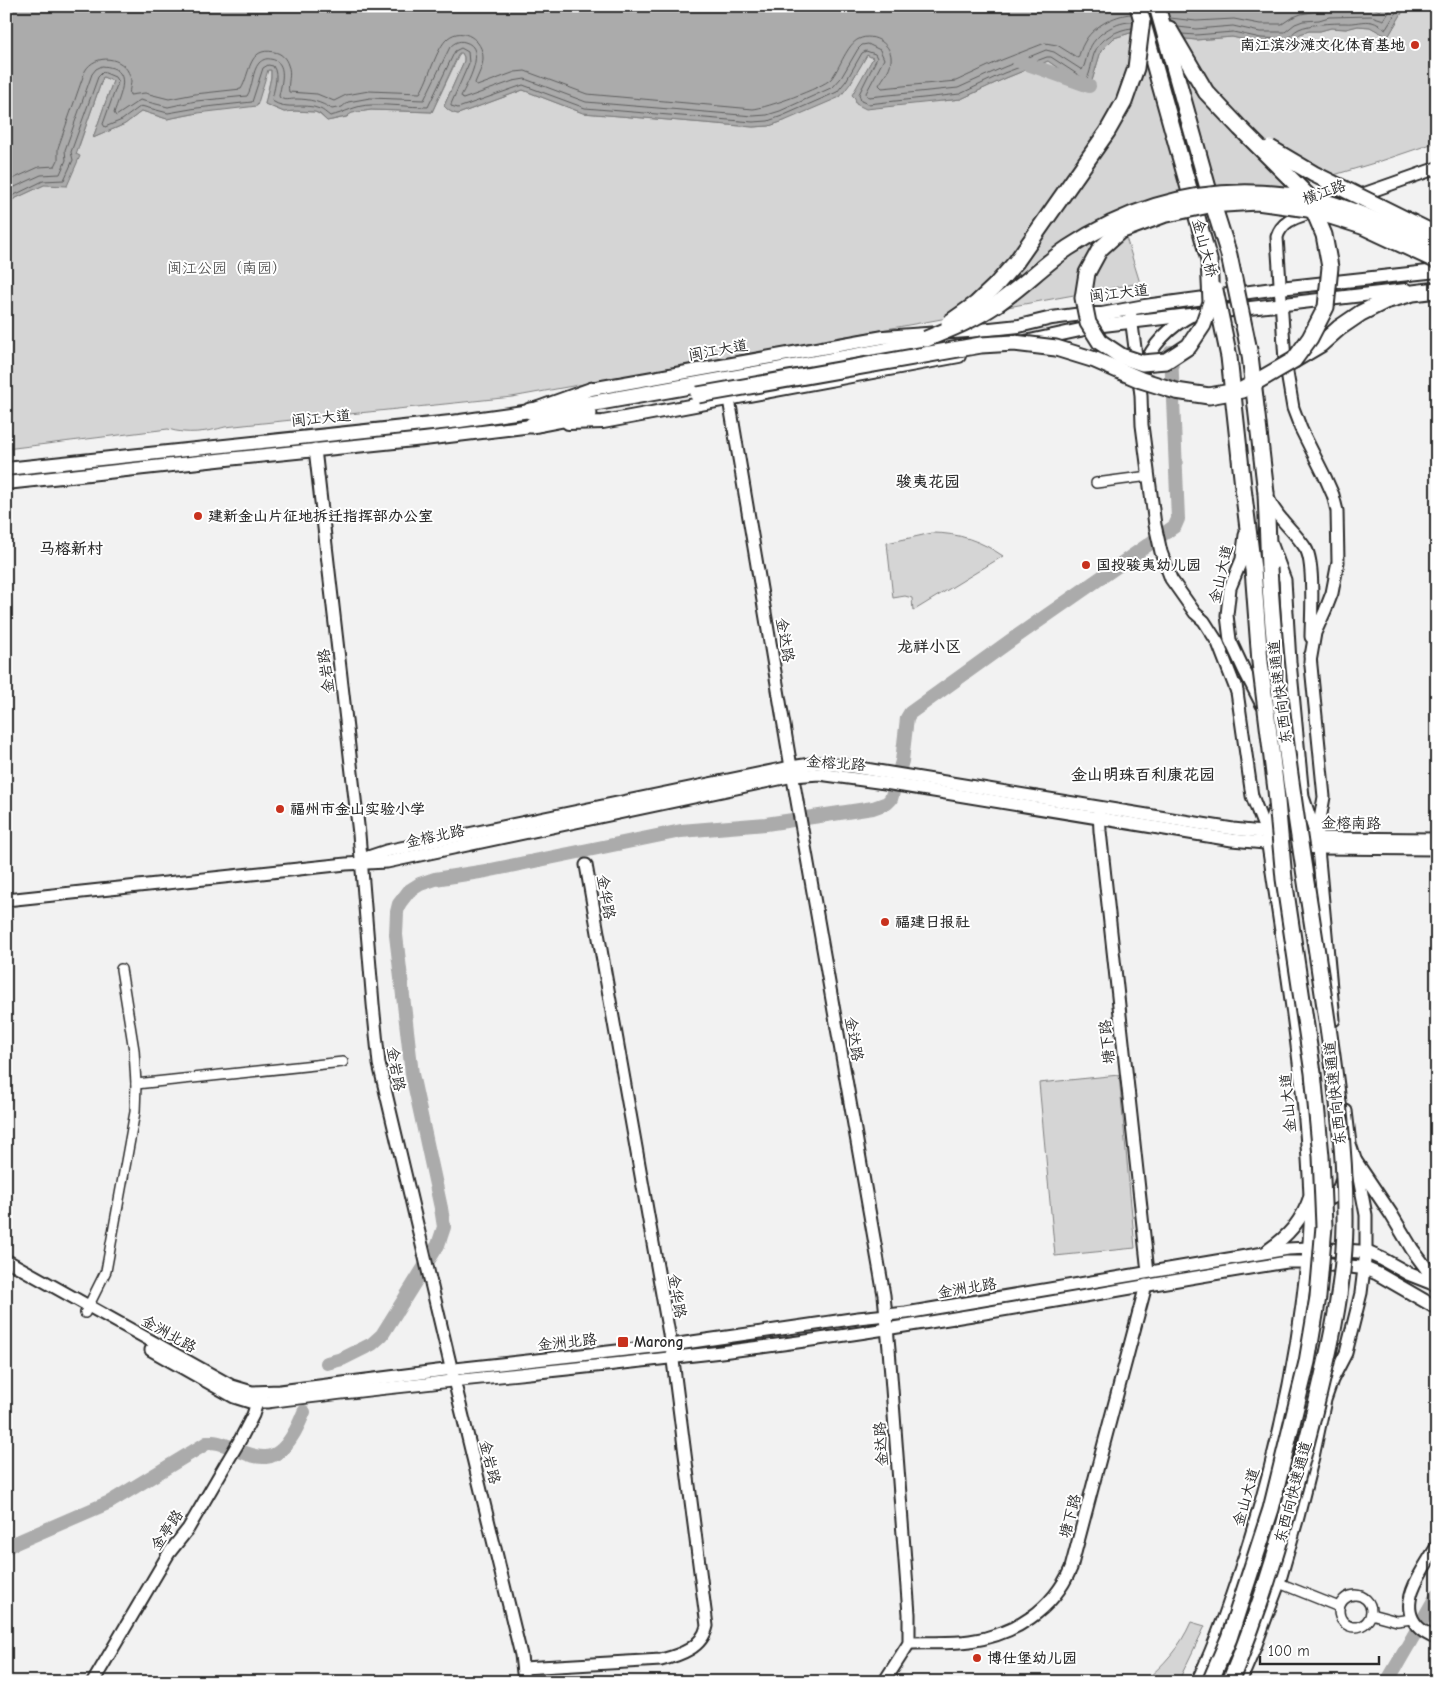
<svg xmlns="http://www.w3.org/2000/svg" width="1443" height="1688" font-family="'Comic Neue','LXGW WenKai TC',sans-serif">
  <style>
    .green { fill: #d5d5d5; stroke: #808080 }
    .water { fill: #ababab; stroke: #787878 }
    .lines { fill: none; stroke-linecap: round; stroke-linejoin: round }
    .shore { stroke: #5e5e5e; stroke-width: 1 }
    .river { stroke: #ababab; stroke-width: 14 }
    .street-casing { stroke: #2b2b2b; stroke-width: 12 }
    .secondary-casing { stroke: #2b2b2b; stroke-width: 15 }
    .primary-casing { stroke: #2b2b2b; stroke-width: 16 }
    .highway-casing { stroke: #2b2b2b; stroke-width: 19 }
    .street { stroke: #fff; stroke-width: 9 }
    .secondary { stroke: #fff; stroke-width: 11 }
    .primary { stroke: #fff; stroke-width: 12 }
    .highway { stroke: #fff; stroke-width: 15 }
    .secondary-bridge-casing { stroke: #2b2b2b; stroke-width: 15; stroke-linecap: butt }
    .highway-bridge-casing { stroke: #2b2b2b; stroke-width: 19; stroke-linecap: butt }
    .secondary-bridge { stroke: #fff; stroke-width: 11 }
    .highway-bridge { stroke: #fff; stroke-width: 15 }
    .poi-dot { fill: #c8321e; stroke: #fff; stroke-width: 2 }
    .labels { text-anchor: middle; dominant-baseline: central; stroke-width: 4; stroke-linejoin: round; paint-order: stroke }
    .poi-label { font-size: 15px; font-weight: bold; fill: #2b2b2b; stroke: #fff; text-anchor: start }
    .street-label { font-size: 15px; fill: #2b2b2b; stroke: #fff }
    .park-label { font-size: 15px; fill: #565656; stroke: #fff }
    .neighbourhood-label { font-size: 16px; font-weight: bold; fill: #2b2b2b; stroke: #fff }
  </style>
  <rect width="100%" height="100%" fill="#f2f2f2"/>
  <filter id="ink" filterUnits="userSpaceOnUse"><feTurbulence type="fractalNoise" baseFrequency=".02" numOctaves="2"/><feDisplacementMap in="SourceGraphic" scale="10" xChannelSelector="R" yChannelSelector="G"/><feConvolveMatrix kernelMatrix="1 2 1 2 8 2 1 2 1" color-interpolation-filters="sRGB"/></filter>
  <g filter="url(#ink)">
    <g class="green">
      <path d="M1406 6H1437V142L1381 161 1327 177 1292 186 1230 193 1124 231 1140 283 512 397 225 427C207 432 187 435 168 429L6 449V205L14 199 44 185 79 156 76 155 103 77 113 81 93 138 125 124 142 111 167 119 198 113 268 70H271V77L265 104 284 112 295 111 315 112 319 114 327 121 347 117 351 113 371 110 432 112 460 53 462 52 464 57V61L444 106C449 111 452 113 458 114L523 90 583 113 753 127 769 126 784 121 850 84 867 55 873 58 853 95 943 101 961 99 1006 78 1048 61 1084 86 1091 84 1101 51 1114 38 1130 33 1196 40 1232 37 1262 43H1278L1289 45 1300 34 1309 31H1320L1331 28 1346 29 1358 26 1370 27 1388 37Z"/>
      <path d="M932 533C959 533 981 541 1003 556L913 611 912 598 905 596 893 598 887 543Z"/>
      <polygon points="1119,1075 1135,1248 1055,1256 1039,1083"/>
      <path d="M1191 1622 1205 1626 1178 1682H1143C1164 1665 1180 1647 1191 1622Z"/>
    </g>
    <path class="water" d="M6 6H1406L1388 37 1370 27 1358 26 1346 29 1331 28 1320 31H1309L1300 34 1289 45 1278 43 1262 44 1232 37 1196 40 1130 33 1114 38 1101 51 1091 84 1084 86 1048 61 1006 78 961 99 866 109 856 104 855 98 852 95 873 58 867 55 850 84 840 97 784 121 769 126 753 127 583 113 523 90 458 114C452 113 449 111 444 106L464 61V57L462 53H459L432 112 371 110 352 113 346 117 327 121 320 114 315 112 295 111 284 112 265 104 271 77V70H268L257 106 198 113 167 119 142 111 125 124 93 138 113 81 103 77 76 154 80 156 67 186 44 185 14 199 6 205Z"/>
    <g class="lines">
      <g class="shore">
        <polyline points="1170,18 1196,21 1234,19 1260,24 1282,24 1291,18 1301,14 1328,9 1345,10 1359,7 1373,8 1380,11 1384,6"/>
        <polyline points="1178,27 1196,29 1233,26 1260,32 1285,32 1295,24 1303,21 1319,20 1329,17 1371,16 1384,20 1393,6"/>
        <path d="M1182 34 1196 35 1233 32 1261 38 1287 39C1291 36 1294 31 1299 29 1309 24 1333 23 1345 23 1354 24 1363 20 1372 22 1377 23 1381 27 1386 29L1400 6"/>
        <path d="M6 182 39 167 55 166 58 160V148L85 71C95 53 124 56 130 76 133 83 128 89 130 95L145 93 169 99 195 94 241 89C250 75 248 46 274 52 281 53 286 58 288 65 292 74 287 83 289 92L317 94 334 101 346 95 369 91 420 93C429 79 436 48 448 38 463 26 483 40 483 58 483 67 478 75 475 83L477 86 515 72 525 71 587 94 753 109C766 108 822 88 831 79 840 68 847 44 859 39 874 32 893 45 891 61 890 70 883 78 879 85L882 88 956 81 999 61 1045 43 1057 45 1078 58C1080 53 1081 48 1084 43 1092 27 1114 15 1131 14"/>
        <path d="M6 191 41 175 60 174 66 160 65 150 92 74 96 69 102 66C135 68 120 94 114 113L116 116 140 100 168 107 196 101 247 96C253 87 252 71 259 63 262 60 266 58 270 59 289 61 281 85 279 96L280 98C286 101 289 99 296 99 310 99 321 102 332 109L342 107 348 102 370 98 424 100 450 47C454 43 459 40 465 42 488 48 467 84 461 96L463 99 513 81 525 79 586 102 753 116 767 115 780 111 833 87 841 78 858 49 862 45 868 44 880 50 884 59 866 93 867 96 869 97 958 88 1002 68 1046 50 1054 52 1082 70C1086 64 1086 55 1090 48 1097 33 1117 21 1133 22"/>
        <path d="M6 199 43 181 64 180 73 160 71 152 98 77 103 72 115 77 118 82 103 124 105 127 122 120 141 106 168 113 197 108 252 102 263 68 268 65 273 66C280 76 273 90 272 101 287 111 303 102 320 109 323 110 326 113 330 116 345 113 355 105 371 105 390 104 409 107 428 107L455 51 461 48 468 52 469 63 451 104V106L458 108 523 85 585 108 753 122 768 121 782 116 837 92 846 81 862 53 866 51 875 54 877 58 859 94 861 101 868 104 960 94 1004 73 1047 57H1051L1086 80C1091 73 1091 62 1094 54 1099 39 1118 29 1132 28"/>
      </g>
      <g class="river">
        <polyline points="1019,61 1089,86"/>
        <polyline points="327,1363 342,1359 372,1344 382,1335 438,1245 444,1227 441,1208 412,1074 396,935 397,912 399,904 409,891 420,884 435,879 486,871 681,831 766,824 873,808 887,803 891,799 902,761 907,718 910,713 1010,641 1175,526 1178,519 1171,352"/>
        <path d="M6 1547 110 1502 207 1443C216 1440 224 1445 233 1448 243 1452 254 1458 266 1457 285 1456 298 1427 304 1412"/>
        <polyline points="1387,1682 1437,1595"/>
      </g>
      <g class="street-casing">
        <g id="street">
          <polyline points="1096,483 1149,476"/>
          <polyline points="136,1084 343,1062"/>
          <polyline points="85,1313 106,1271 135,1112 136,1084 134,1050 121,969"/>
          <polyline points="1279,1583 1339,1607"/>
          <circle cx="1355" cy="1611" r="16"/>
          <polyline points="1371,1614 1397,1621 1412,1619"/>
        </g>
      </g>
      <g class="secondary-casing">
        <g id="secondary">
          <polyline points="1332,205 1437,168"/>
          <polyline points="1130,309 1141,395 1142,425 1155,525 1161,552 1171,579 1195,613 1204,621 1218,643 1237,692"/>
          <path d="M1144 368C1151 345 1171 326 1192 315"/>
          <polyline points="729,399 791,767 884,1295 889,1349 909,1614 909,1643 884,1682"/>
          <polyline points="315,449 359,834 373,1004 379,1064 454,1380 521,1655 524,1682"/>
          <path d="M1269 500C1277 519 1295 531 1306 549 1315 564 1311 618 1311 637"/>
          <polyline points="1245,535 1242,559 1230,588 1227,615 1230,640 1244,670 1262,705"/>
          <polyline points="1272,545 1285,580 1290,662 1303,797 1317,838 1334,1020"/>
          <polyline points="1310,656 1324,797 1317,836"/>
          <path d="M1310 662 1315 633 1325 611 1332 593 1338 562 1337 511 1333 495 1325 477 1301 429 1293 408 1285 361 1277 237C1283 218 1300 217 1317 210"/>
          <polyline points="1236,685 1252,796 1266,832"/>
          <polyline points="1099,812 1100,831 1148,1272"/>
          <polyline points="362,859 386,851 791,767 817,763 853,767 1233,829 1317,838 1437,839"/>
          <polyline points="6,900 346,864 387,862 793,776 819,774 885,783 1232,840 1318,848 1437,849"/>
          <path d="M1268 1250C1288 1236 1302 1221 1310 1196 1331 1205 1337 1197 1342 1178"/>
          <polyline points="6,1260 232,1386 252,1392 280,1391 437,1371 671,1345 858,1318 906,1313 1264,1253 1288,1249 1308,1248"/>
          <path d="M151 1350 234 1397 250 1402H267C432 1381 597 1368 761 1347 937 1324 1112 1290 1287 1262H1307"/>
          <polyline points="240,1440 253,1415 259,1396"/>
          <path d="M1437 1546C1425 1567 1398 1600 1415 1623 1420 1631 1429 1635 1437 1639"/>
          <path d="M909 1643C929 1642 950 1644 970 1641 1014 1635 1053 1610 1071 1568L1146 1285"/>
          <path d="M523 1668 661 1660C680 1655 702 1648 707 1626L671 1345 586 865"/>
          <polyline points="93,1682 169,1553 188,1529 227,1462"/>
          <path d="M1197 1682C1217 1641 1231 1598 1245 1555 1271 1473 1291 1390 1302 1305 1306 1269 1312 1232 1310 1196 1305 1074 1284 953 1266 832L1276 804"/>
          <polyline points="1240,1682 1255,1647 1279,1583 1298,1517 1313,1457 1325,1400 1332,1380 1346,1353 1361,1293 1366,1252 1366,1215 1356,1162 1350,1144 1346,1111"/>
        </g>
      </g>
      <g class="primary-casing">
        <g id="primary">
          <polyline points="1025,342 1103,325 1406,290"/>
          <polyline points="568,423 603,422 959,356"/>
          <polyline points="6,469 460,421 530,411 591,389 884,337 981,330 1019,326 1052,318 1082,314 1102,314 1145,306 1280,288 1437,271"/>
          <polyline points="6,483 227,459 424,439 540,425"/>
          <polyline points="1356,1162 1391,1214 1412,1249 1437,1283"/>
          <polyline points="1308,1248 1366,1252 1382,1259 1409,1274 1437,1285"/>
          <polyline points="1307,1262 1364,1268 1378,1274 1437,1308"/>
        </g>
      </g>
      <g class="highway-casing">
        <g id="highway">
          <polyline points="1138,6 1209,260"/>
          <polyline points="1157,6 1208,188"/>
          <polyline points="1169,29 1206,92 1240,128"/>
          <polyline points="1294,360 1321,344 1339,328 1361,313 1385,301 1413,293 1437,290"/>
          <polyline points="530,411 578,406 885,351 926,339"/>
          <polyline points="532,425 589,414"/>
          <polyline points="1266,493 1269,568"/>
          <polyline points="1244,496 1253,569"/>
        </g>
      </g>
      <use href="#street" class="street"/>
      <use href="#secondary" class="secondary"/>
      <use href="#primary" class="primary"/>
      <use href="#highway" class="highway"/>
      <g class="secondary-bridge-casing">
        <polyline id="secondary-bridge" points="227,1462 240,1440"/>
      </g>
      <g class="highway-bridge-casing">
        <g id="highway-bridge">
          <polyline points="1270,148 1314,174 1437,235"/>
          <polyline points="1210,195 1229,255 1250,355 1266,493"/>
          <polyline points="1209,260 1211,302 1203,325 1189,346 1166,361 1142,363 1121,356 1100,342 1088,323 1083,298 1087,273 1100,249 1120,231 1163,215 1209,205 1257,202 1308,209 1362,226 1437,261"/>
          <polyline points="1215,290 1229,357 1244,496"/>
          <polyline points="949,323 976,304 995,286 1016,262 1107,132 1124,102 1136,68 1142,20"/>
          <path d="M926 339C951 329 975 319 997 304 1022 287 1043 265 1068 248 1133 205 1206 186 1284 195 1293 196 1302 196 1310 198 1354 208 1396 230 1437 249"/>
          <polyline points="698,395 981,345 1014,343 1056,348 1095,360 1141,380 1176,391 1209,396 1242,390 1294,360 1310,338 1326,307 1330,267 1324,235 1307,195 1240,128"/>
          <polyline points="1210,1682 1229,1638 1271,1509 1307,1362 1318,1297 1324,1226 1321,1156 1313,1073 1284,879 1276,790 1260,662 1253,569"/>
          <path d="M1230 1682C1266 1596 1289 1511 1312 1421 1328 1357 1344 1291 1345 1225 1346 1133 1330 1042 1317 953 1297 825 1276 697 1269 568"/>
        </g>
      </g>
      <use href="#secondary-bridge" class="secondary-bridge"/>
      <use href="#highway-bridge" class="highway-bridge"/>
    </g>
  </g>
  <g class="poi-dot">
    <circle cx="1415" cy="45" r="5"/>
    <circle cx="198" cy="516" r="5"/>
    <circle cx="1086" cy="565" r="5"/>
    <circle cx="280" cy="809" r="5"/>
    <circle cx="885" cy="922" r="5"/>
    <rect x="617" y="1336" width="12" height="12" rx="2.5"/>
    <circle cx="977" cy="1658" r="5"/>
  </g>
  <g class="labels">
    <g class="poi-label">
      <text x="1405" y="45" text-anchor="end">南江滨沙滩文化体育基地</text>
      <text x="208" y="516">建新金山片征地拆迁指挥部办公室</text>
      <text x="1096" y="565">国投骏夷幼儿园</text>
      <text x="290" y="809">福州市金山实验小学</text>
      <text x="895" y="922">福建日报社</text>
      <text x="634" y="1342">Marong</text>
      <text x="987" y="1658">博仕堡幼儿园</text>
    </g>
    <g class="street-label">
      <text transform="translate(1324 192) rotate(-20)">横江路</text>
      <text transform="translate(1205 248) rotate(75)">金山大桥</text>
      <text transform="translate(1119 293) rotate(-7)">闽江大道</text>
      <text transform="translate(718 350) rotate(-10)">闽江大道</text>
      <text transform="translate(321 418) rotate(-6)">闽江大道</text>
      <text transform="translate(1221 574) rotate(-77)">金山大道</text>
      <text transform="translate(785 640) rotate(80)">金达路</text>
      <text transform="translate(326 671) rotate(-97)">金岩路</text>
      <text transform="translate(1280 692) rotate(-97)">东西向快速通道</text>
      <text transform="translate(836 763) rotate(4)">金榕北路</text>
      <text transform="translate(1351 823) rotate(1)">金榕南路</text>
      <text transform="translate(435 836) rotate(-12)">金榕北路</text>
      <text transform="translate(606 897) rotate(80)">金华路</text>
      <text transform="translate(854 1039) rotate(80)">金达路</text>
      <text transform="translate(1107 1042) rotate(-96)">塘下路</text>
      <text transform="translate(396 1069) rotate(80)">金岩路</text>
      <text transform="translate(1335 1093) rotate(-96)">东西向快速通道</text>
      <text transform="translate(1288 1103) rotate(-95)">金山大道</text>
      <text transform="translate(967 1288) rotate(-9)">金洲北路</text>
      <text transform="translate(677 1296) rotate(80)">金华路</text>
      <text transform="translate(169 1334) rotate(29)">金洲北路</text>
      <text transform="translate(567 1342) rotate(-6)">金洲北路</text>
      <text transform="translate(881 1444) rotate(-94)">金达路</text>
      <text transform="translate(490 1462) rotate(76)">金岩路</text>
      <text transform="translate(1293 1492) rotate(-75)">东西向快速通道</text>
      <text transform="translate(1246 1497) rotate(-74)">金山大道</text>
      <text transform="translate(1070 1516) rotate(-75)">塘下路</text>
      <text transform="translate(167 1530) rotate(-56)">金亭路</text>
    </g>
    <g class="park-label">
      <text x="227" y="268">闽江公园（南园）</text>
    </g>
    <g class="neighbourhood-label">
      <text x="928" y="482">骏夷花园</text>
      <text x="71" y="549">马榕新村</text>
      <text x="929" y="647">龙祥小区</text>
      <text x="1143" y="775">金山明珠百利康花园</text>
    </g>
  </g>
  <rect width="1443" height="1688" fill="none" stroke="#fff" stroke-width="25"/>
  <rect x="12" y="12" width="1418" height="1663" fill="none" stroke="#2b2b2b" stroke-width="2" filter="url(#ink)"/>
  <path d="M1260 1656v8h119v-8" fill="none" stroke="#2b2b2b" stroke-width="2.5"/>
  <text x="1268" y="1656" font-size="15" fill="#2b2b2b" stroke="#ffffff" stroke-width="4" paint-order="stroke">100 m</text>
</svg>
